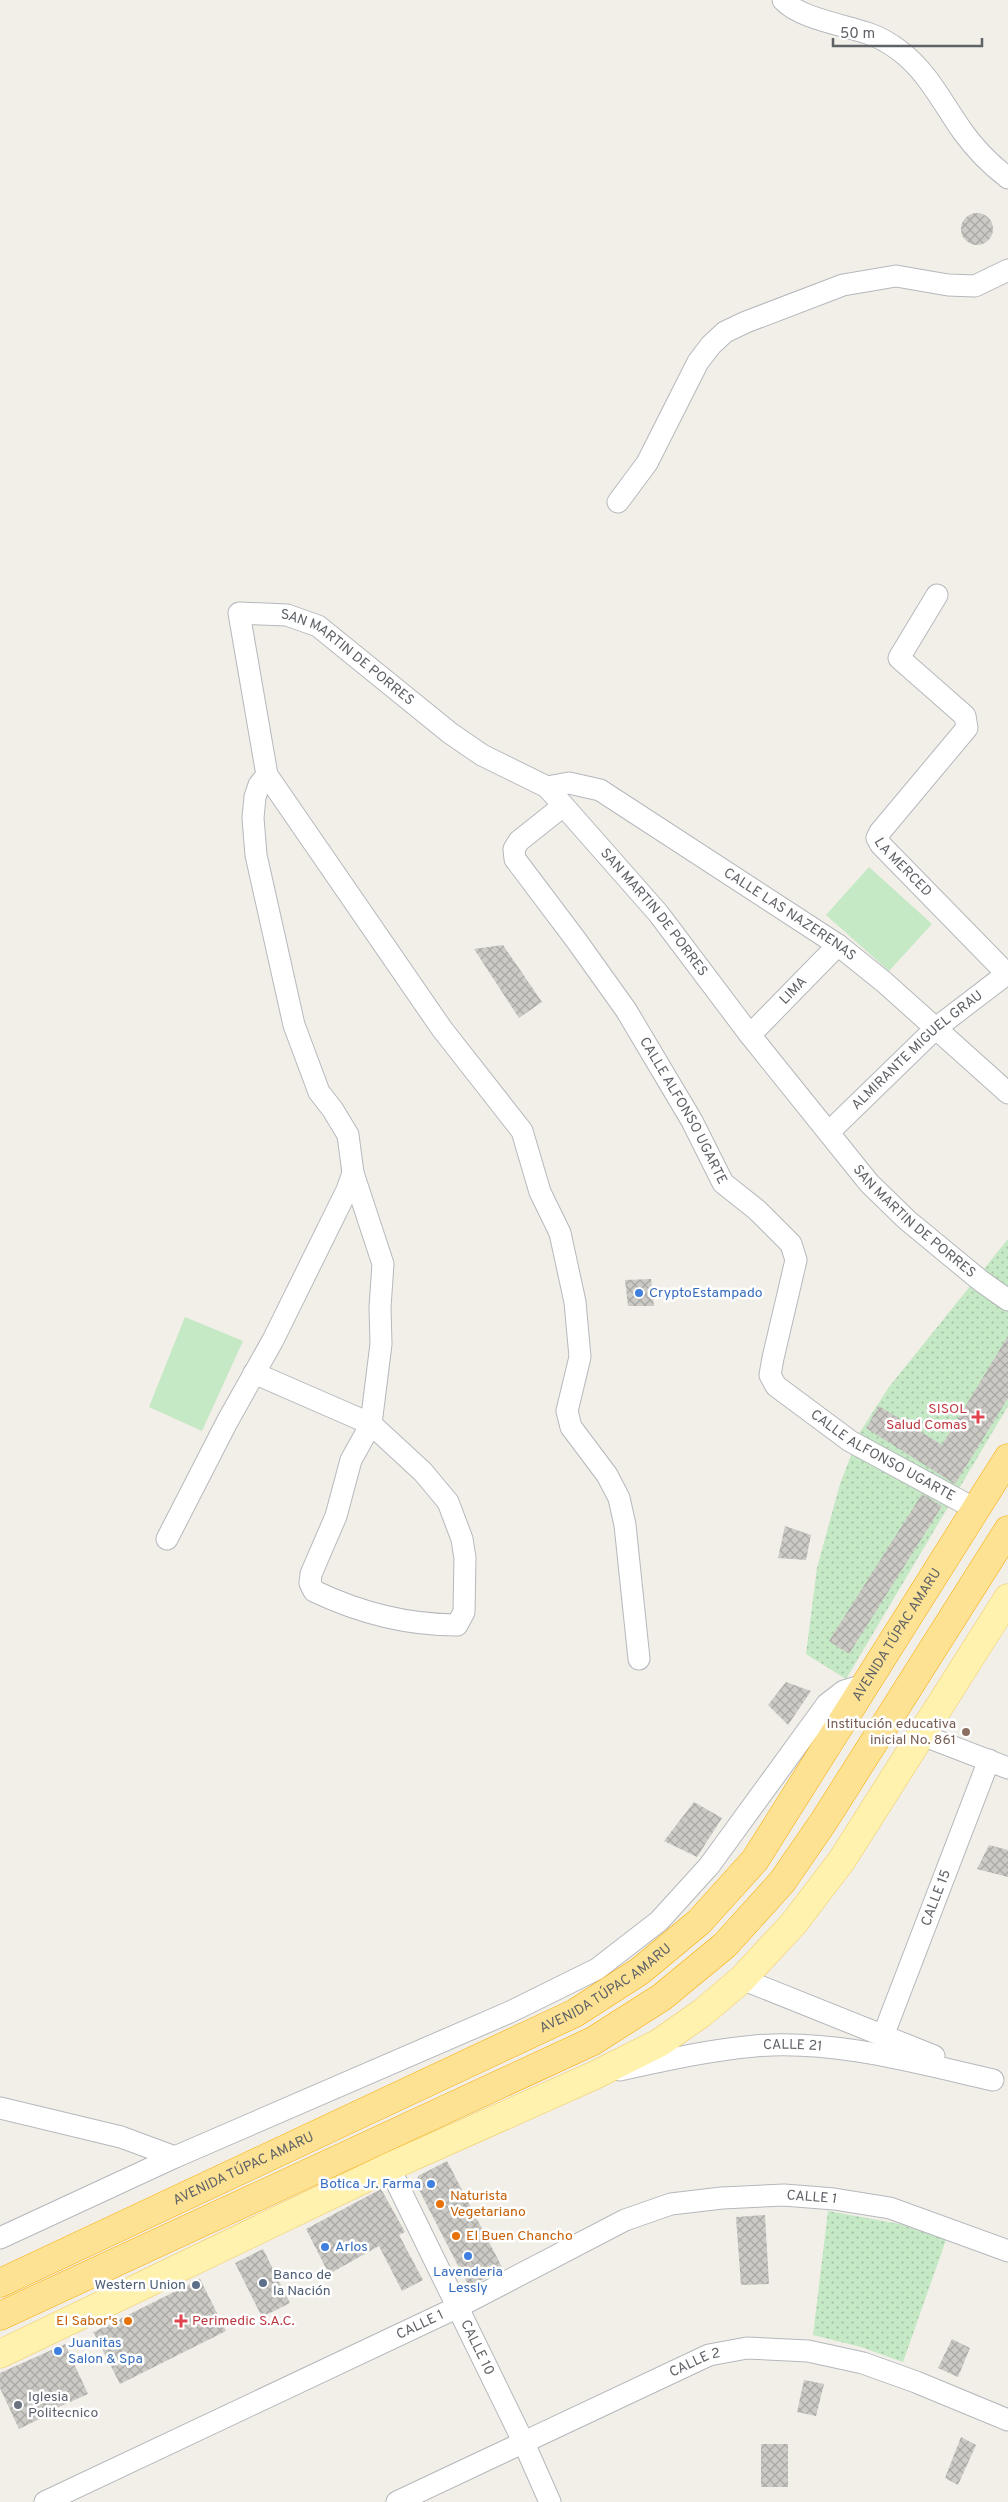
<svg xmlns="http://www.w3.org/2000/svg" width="1008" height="2502" font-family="Overpass,sans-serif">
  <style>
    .park { fill: url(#park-dots) }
    .pitch { fill: #c5e8c5 }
    .building { fill: url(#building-cross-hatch) }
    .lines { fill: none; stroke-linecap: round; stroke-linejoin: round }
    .minor-casing { stroke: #b5b8bc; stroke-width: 23 }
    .major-casing { stroke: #f2c960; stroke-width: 29 }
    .highway-casing { stroke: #f9ab00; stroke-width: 29 }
    .minor { stroke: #fff; stroke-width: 21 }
    .major { stroke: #fff2af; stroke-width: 28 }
    .highway { stroke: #fde293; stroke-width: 28 }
    .shop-dot { fill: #3f7fe0; stroke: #fff; stroke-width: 2 }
    .health-dot { fill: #e0444e; stroke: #fff; stroke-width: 2 }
    .education-dot { fill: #8d6e63; stroke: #fff; stroke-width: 2 }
    .food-dot { fill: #e8710a; stroke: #fff; stroke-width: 2 }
    .service-dot { fill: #5c6f8a; stroke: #fff; stroke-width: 2 }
    .worship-dot { fill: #6b7280; stroke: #fff; stroke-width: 2 }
    .labels { text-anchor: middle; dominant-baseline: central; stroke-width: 5; stroke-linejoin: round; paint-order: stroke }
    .street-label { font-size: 14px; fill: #5f6368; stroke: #fff }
    .shop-label { font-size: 14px; fill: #366cbe; stroke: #fff; text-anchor: start }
    .health-label { font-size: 14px; fill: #be3a42; stroke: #fff; text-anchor: end }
    .education-label { font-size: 14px; fill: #785e54; stroke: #fff; text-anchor: end }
    .food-label { font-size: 14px; fill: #c56008; stroke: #fff; text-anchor: start }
    .service-label { font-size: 14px; fill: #4e5e75; stroke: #fff; text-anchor: start }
    .worship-label { font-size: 14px; fill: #5b616d; stroke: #fff; text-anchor: start }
  </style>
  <defs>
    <pattern id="park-dots" width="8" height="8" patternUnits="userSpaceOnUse" patternTransform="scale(1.25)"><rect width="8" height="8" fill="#c5e8c5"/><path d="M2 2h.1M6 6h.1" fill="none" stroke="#a3c0a4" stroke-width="1.8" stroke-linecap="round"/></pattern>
    <pattern id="building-cross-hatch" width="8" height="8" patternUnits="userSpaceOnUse" patternTransform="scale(1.25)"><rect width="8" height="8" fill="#cccac5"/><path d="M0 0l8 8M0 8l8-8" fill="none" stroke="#a9a8a4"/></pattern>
  </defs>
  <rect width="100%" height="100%" fill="#f1efe8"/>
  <g class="park">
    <polygon points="1008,1239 1008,1406 846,1679 806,1654 817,1568 840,1484 860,1432 889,1387"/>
    <polygon points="828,2211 900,2224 946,2240 903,2362 861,2347 813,2335"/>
  </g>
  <g class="pitch">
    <polygon points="869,867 932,924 889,971 826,915"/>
    <polygon points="185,1317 243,1341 202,1431 149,1407"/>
  </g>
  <g class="building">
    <circle cx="977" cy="229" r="16"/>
    <polygon points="503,945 542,1002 519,1018 474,949"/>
    <polygon points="651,1279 654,1306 628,1306 625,1280"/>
    <polygon points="1008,1336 1008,1398 955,1484 866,1428 879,1406 942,1445"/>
    <polygon points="922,1494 942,1506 849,1654 829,1641"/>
    <polygon points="785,1526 811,1535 806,1560 778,1558"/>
    <polygon points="786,1682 811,1691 788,1725 768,1705"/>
    <polygon points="694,1802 722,1818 697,1857 664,1841"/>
    <polygon points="989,1845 1008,1850 1008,1877 977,1869"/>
    <polygon points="447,2161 503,2269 469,2287 416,2184 418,2176"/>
    <polygon points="381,2189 405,2232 399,2235 423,2280 402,2291 379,2246 329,2274 306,2229"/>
    <polygon points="765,2215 769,2284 741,2285 736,2217"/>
    <polygon points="263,2249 290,2303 262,2317 235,2263"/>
    <polygon points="200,2279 226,2331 120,2384 94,2333 92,2333"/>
    <polygon points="952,2339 970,2348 958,2377 938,2368"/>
    <polygon points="65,2344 88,2394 52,2410 54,2412 19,2429 0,2388 0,2373"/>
    <polygon points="804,2380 824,2384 816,2416 797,2412"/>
    <polygon points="961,2437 976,2445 958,2485 945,2478"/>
    <rect x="761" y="2444" width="27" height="43"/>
  </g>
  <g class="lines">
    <g class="minor-casing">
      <g id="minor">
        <path d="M783 0C799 18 844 25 867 33 879 37 891 44 900 51 928 72 943 104 963 132 976 150 991 165 1008 178"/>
        <polyline points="618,502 647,463 698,362 711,345 725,332 746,322 843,285 896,276 948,285 975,286 1008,270"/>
        <path id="s1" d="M937 595 899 658 965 716 967 728 880 832 877 838 881 845 1008 975"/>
        <path id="s2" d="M547 787 569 783 600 790 838 945 884 982 1008 1093"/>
        <path id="s3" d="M563 806 519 841 514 849 515 859 576 940 626 1010 692 1121 723 1183 757 1210 791 1244 796 1260 773 1358 770 1375 776 1386 850 1441 977 1510"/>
        <path id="s4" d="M750 1035 838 945"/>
        <path id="s5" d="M830 1131 936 1028 1008 973"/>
        <path d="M254 1373 371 1424 423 1472 448 1502 462 1539 465 1558 464 1612 457 1625C408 1625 358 1612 314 1591L310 1583 311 1574 336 1516 351 1460 371 1424 381 1344 380 1307 383 1264 353 1173 348 1135 333 1110 319 1092 294 1025 256 855 253 818 255 797 259 785 267 775"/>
        <polyline points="167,1539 227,1422 273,1340 347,1190 353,1173"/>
        <path id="s6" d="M639 1659 625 1525 619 1498 607 1475 571 1427 567 1411 580 1357 575 1302 560 1233 540 1192 522 1131 442 1029 267 775 239 613 287 615 318 626 450 733 482 755 547 787 658 913 750 1035 869 1183 907 1220 981 1281 1008 1300"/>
        <polyline points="922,1735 1008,1768"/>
        <polyline points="742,1979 934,2056"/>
        <path id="s7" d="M883 2036 989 1760"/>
        <path id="s8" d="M620 2070C665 2060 710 2050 755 2046 833 2039 918 2063 993 2080"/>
        <polyline points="0,2108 121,2137 175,2157"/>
        <path id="s9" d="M389 2167 523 2441 550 2502"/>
        <polyline points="0,2238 175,2157 510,2012 597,1969 659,1921 709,1866 827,1704 844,1691 867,1684"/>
        <path id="s10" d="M45 2502 458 2307 625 2220 671 2204 722 2198 784 2195 834 2199 890 2208 1008 2251"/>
        <path id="s11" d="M397 2502 709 2355 747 2348 808 2351 863 2363 916 2382 1008 2420"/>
      </g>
    </g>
    <g class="major-casing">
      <polyline id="major" points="0,2354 389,2167 593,2076 659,2043 702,2013 742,1979 794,1923 842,1860 1008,1598"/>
    </g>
    <g class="highway-casing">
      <g id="highway">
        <path id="s12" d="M0 2283 575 2013 640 1971 699 1922 755 1860 1008 1458"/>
        <polyline points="0,2316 593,2041 662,1997 725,1945 782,1882 824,1821 1008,1530"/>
      </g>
    </g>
    <use href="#minor" class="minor"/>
    <use href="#major" class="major"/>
    <use href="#highway" class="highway"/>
  </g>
  <g class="shop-dot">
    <circle cx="639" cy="1293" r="5"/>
    <circle cx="431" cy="2184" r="5"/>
    <circle cx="325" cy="2247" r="5"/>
    <circle cx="468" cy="2256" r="5"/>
    <circle cx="58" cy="2351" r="5"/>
  </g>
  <g class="health-dot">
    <path d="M975.5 1409.5h5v5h5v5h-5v5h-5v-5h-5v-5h5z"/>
    <path d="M178.5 2313.5h5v5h5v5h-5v5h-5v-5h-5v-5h5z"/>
  </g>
  <circle class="education-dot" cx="966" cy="1732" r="5"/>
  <g class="food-dot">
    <circle cx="440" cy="2204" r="5"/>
    <circle cx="456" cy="2236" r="5"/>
    <circle cx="128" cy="2321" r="5"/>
  </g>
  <g class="service-dot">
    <circle cx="263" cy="2283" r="5"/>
    <circle cx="196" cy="2285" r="5"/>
  </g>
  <circle class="worship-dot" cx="18" cy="2405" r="5"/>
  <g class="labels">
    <g class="street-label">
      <text stroke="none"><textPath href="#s6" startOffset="1280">SAN MARTIN DE PORRES</textPath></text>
      <text stroke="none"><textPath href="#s1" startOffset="355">LA MERCED</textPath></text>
      <text stroke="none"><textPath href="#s6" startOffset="1685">SAN MARTIN DE PORRES</textPath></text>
      <text stroke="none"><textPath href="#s2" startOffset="281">CALLE LAS NAZERENAS</textPath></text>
      <text stroke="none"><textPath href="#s4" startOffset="62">LIMA</textPath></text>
      <text stroke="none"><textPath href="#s5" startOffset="119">ALMIRANTE MIGUEL GRAU</textPath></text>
      <text stroke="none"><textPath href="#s3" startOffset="379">CALLE ALFONSO UGARTE</textPath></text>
      <text stroke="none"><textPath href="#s6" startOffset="2090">SAN MARTIN DE PORRES</textPath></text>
      <text stroke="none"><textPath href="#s3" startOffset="828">CALLE ALFONSO UGARTE</textPath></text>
      <text stroke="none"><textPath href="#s12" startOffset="1139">AVENIDA TÚPAC AMARU</textPath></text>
      <text stroke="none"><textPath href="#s7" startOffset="148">CALLE 15</textPath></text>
      <text stroke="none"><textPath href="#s12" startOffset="674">AVENIDA TÚPAC AMARU</textPath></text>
      <text stroke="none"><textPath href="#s8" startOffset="175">CALLE 21</textPath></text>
      <text stroke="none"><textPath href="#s12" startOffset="269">AVENIDA TÚPAC AMARU</textPath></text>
      <text stroke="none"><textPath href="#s10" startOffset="835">CALLE 1</textPath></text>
      <text stroke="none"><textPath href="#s10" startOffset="415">CALLE 1</textPath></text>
      <text stroke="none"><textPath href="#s9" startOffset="201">CALLE 10</textPath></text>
      <text stroke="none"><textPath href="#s11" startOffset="329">CALLE 2</textPath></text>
    </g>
    <g class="shop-label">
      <text x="649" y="1293">CryptoEstampado</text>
      <text x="421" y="2184" text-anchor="end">Botica Jr. Farma</text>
      <text x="335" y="2247">Arlos</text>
      <text x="468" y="2272" text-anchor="middle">Lavenderia<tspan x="468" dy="16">Lessly</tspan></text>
      <text x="68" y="2343">Juanitas<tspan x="68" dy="16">Salon &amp; Spa</tspan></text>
    </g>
    <g class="health-label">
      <text x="967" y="1409">SISOL<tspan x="967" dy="16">Salud Comas</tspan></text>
      <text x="192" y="2321" text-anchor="start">Perimedic S.A.C.</text>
    </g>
    <g class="education-label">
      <text x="956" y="1724">Institución educativa<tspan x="956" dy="16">inicial No. 861</tspan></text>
    </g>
    <g class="food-label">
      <text x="450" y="2196">Naturista<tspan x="450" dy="16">Vegetariano</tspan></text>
      <text x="466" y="2236">El Buen Chancho</text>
      <text x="118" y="2321" text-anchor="end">El Sabor's</text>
    </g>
    <g class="service-label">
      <text x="273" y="2275">Banco de<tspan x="273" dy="16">la Nación</tspan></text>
      <text x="186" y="2285" text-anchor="end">Western Union</text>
    </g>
    <g class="worship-label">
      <text x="28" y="2397">Iglesia<tspan x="28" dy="16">Politecnico</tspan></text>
    </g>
  </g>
  <path d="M833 38v8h149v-8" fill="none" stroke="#5f6368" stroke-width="2.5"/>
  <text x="840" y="38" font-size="15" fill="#5f6368" stroke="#ffffff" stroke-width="4" paint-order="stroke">50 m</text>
</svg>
